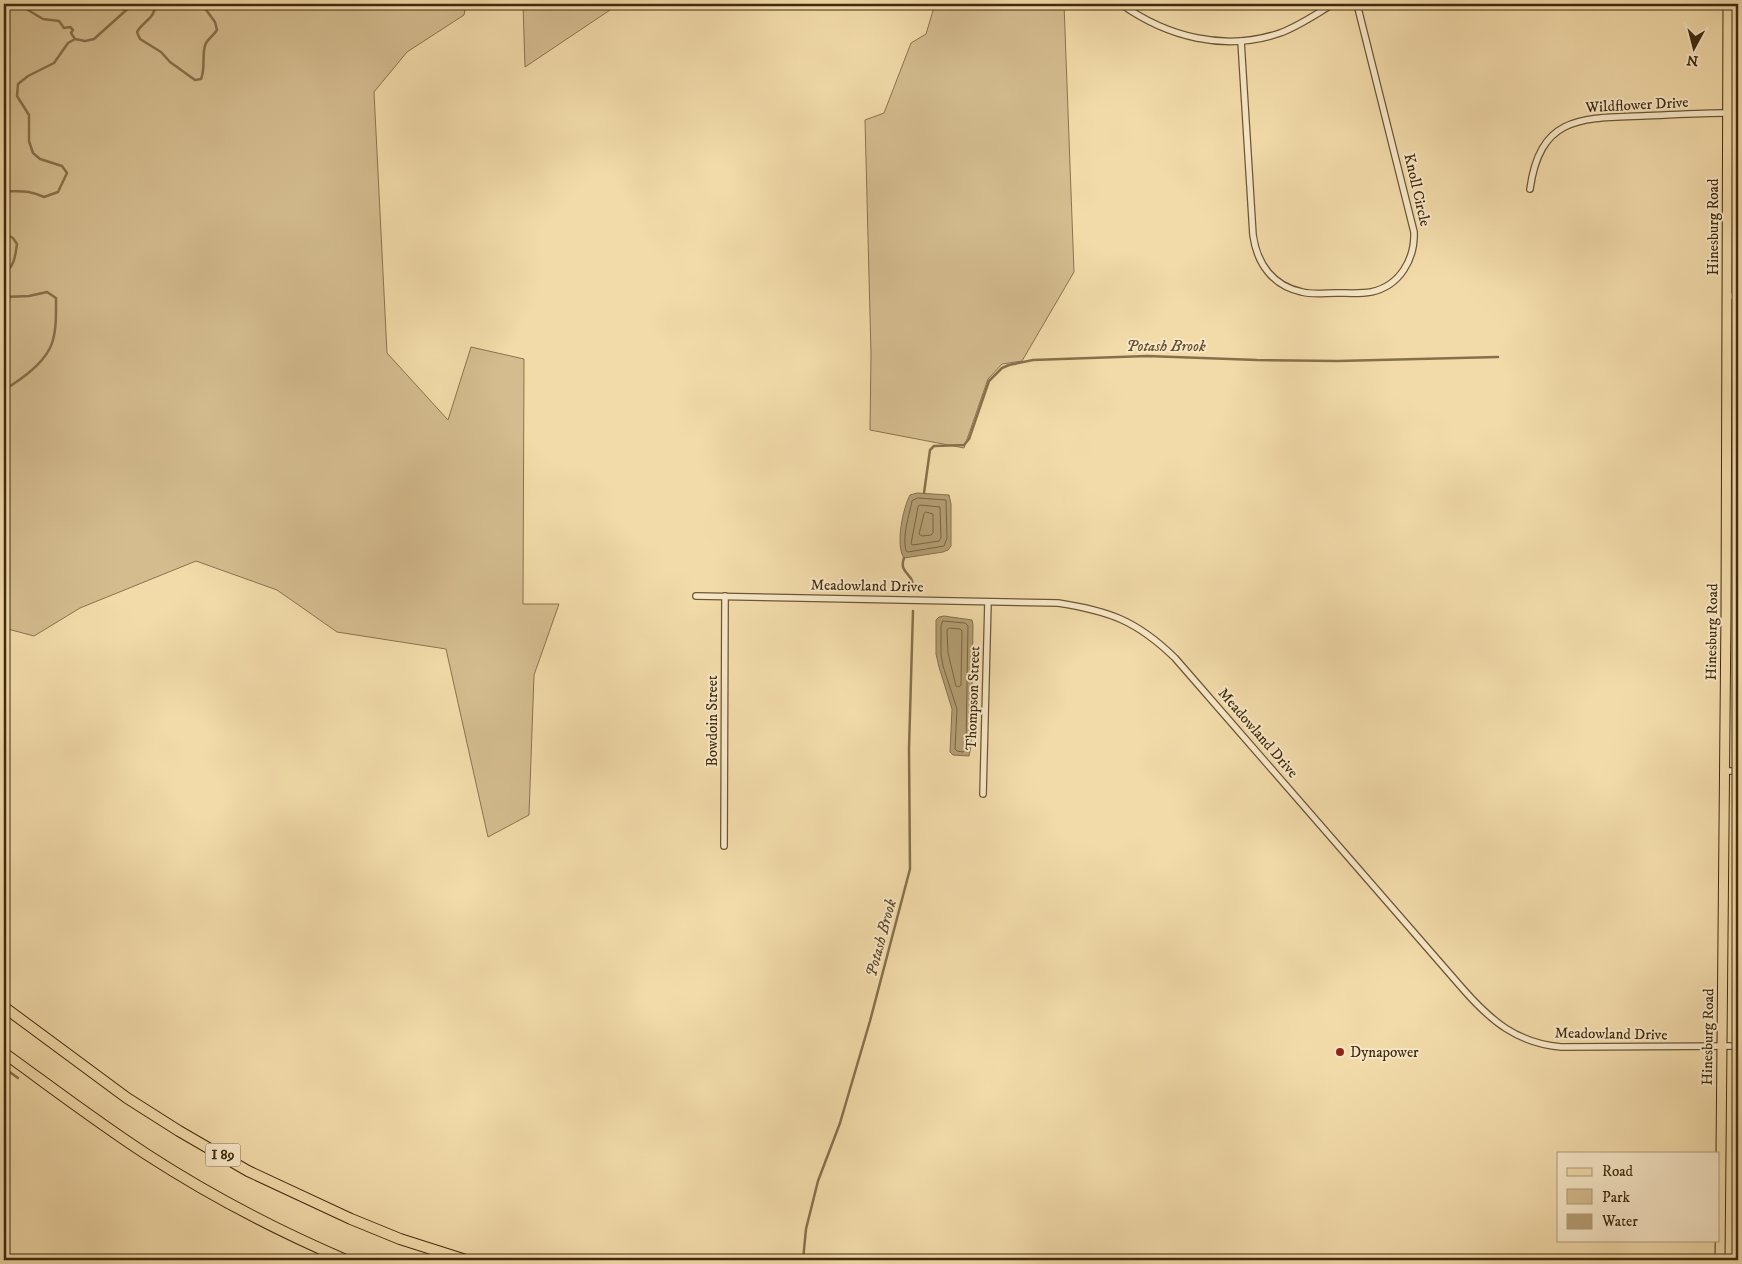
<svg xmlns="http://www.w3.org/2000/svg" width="1742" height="1264" font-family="'IM FELL DW Pica',serif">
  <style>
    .green { fill: #d4bc8f; stroke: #8a734e }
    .water { fill: #b59e74; stroke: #86704b }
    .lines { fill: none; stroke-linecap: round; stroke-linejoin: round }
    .shore { stroke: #7a6441; stroke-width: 1 }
    .stream { stroke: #86704b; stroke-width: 2.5 }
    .street-casing { stroke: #6c5635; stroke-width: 8 }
    .primary-casing { stroke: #402a0e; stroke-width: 11 }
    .highway-casing { stroke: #402a0e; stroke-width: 12 }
    .street { stroke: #f7e7c7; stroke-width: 5.5 }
    .primary { stroke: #f2daa9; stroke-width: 9 }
    .highway { stroke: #f2daa9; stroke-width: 10 }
    .poi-dot { fill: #8f2418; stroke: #f7e7c7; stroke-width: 2 }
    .labels { text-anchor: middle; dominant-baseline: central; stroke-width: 4; stroke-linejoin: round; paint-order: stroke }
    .shield { fill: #f7e7c7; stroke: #776346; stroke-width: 1 }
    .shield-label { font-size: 14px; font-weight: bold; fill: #402a0e }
    .street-label { font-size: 15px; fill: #402a0e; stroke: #f7e7c7 }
    .poi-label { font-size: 15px; fill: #402a0e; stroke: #f7e7c7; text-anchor: start }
    .water-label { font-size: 16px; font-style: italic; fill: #634d2d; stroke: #f7e7c7 }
  </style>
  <rect width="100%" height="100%" fill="#f2daa9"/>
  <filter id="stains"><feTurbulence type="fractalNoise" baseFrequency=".004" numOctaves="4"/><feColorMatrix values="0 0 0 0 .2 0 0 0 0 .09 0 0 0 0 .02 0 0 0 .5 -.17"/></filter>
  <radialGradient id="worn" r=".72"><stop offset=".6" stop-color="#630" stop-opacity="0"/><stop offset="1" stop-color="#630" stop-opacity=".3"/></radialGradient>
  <g class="green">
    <polygon points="4,4 466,4 464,15 407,52 374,92 387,353 448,420 471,347 524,359 523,604 559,604 534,675 529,815 488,837 446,649 337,632 277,590 196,561 80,608 34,636 4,628"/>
    <polygon points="523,4 619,4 525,67"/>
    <polygon points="935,4 1064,4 1074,272 1022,361 1002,364 988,379 964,448 870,430 871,354 865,120 884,113 911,43 926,34"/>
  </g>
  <g class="water">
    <path d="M917 493 949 495 951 504V546L948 550 943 552 904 558C895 545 903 508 910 495Z"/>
    <polygon points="944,616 972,620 973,625 971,746 969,756 953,755 950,752 952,709 939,667 936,654 936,620 939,617"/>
  </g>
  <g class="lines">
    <g class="shore">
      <path d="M918 498 946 500 947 538 944 546 908 552 906 551C902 535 909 517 912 501Z"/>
      <polygon points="920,505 940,507 941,538 939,541 913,545 911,544 918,507"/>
      <polygon points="926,512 933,514 933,533 931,535 922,536 919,534 924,514"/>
      <polygon points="943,621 965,623 968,626 966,745 965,750 963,752 957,751 955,749 957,709 943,666 941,654 941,626"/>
      <polygon points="950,628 960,629 962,631 961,685 959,687 956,686 948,653 947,630"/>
    </g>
    <g class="stream">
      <polyline points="18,4 43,19 59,21 64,28 70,27 73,30 71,33 75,39"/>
      <path d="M155 4C156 18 143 21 137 32L140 39 161 52 170 62 195 80 201 79C206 67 201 54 206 43 209 38 214 35 217 30L215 22 204 7V4"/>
      <path d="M4 191C21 192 27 189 44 197L58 192 67 173 62 166 40 159 33 153 29 141V115L17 96 18 84 28 76 54 63 68 43 75 39 85 41 94 39 133 4"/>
      <path d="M4 233 13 238 17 244C15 256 15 266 4 273"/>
      <path d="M4 297 29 296 47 292 56 298C56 313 57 334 50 348 41 366 20 380 4 390"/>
      <polyline points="924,493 930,450 934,446 964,445 969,439 989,381 1002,368 1009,365 1033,360 1147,356 1257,360 1338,361 1498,357"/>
      <path d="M904 558C898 574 915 573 913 589"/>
      <polyline points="4,1068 18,1078"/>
      <polyline points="803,1260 806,1229 818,1181 840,1123 870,1021 910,869 909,748 913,611"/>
    </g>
    <g class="street-casing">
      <g id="street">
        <path d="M1121 4C1167 37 1225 52 1280 33 1299 26 1316 14 1333 4"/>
        <path d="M1241 41 1253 235C1257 264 1273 286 1302 292 1313 295 1325 293 1337 293 1348 293 1360 294 1371 292 1400 286 1415 259 1414 232L1357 4"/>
        <path d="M1530 189C1540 116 1581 118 1642 116 1670 115 1698 113 1727 113"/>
        <polyline points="1727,296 1738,296"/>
        <path d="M696 596 1058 603C1110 611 1137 621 1175 658L1463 989C1491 1021 1517 1043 1561 1047L1738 1046"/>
        <polyline points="1724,771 1738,771"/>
        <polyline points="983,794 988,602"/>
        <polyline points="724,846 725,596"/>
      </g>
    </g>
    <g class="primary-casing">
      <polyline id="primary" points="1720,1260 1726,612 1728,4"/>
    </g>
    <g class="highway-casing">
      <g id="highway">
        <polyline points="4,1007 127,1098 179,1131 248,1171 351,1219 400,1239 466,1260"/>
        <path d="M4 1053C51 1087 97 1122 146 1154 209 1195 276 1230 346 1260"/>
      </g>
    </g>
    <use href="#street" class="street"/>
    <use href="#primary" class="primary"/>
    <use href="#highway" class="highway"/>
  </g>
  <circle class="poi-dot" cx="1340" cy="1052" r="5"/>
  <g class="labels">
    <rect class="shield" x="205.5" y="1143.5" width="35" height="23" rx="4"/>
    <g class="shield-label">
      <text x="223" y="1155">I 89</text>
    </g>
    <g class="street-label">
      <text transform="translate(1637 105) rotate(-3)">Wildflower Drive</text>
      <text transform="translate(1417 190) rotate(77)">Knoll Circle</text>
      <text transform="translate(1713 227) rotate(-90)">Hinesburg Road</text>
      <text transform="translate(867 586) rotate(1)">Meadowland Drive</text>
      <text transform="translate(1712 632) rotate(-89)">Hinesburg Road</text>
      <text transform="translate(973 698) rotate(-88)">Thompson Street</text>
      <text transform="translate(712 721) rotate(-90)">Bowdoin Street</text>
      <text transform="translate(1258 733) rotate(49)">Meadowland Drive</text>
      <text transform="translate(1611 1034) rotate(1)">Meadowland Drive</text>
      <text transform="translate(1708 1037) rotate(-89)">Hinesburg Road</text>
    </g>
    <g class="poi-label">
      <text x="1350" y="1052">Dynapower</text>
    </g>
    <g class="water-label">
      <text x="1166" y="346">Potash Brook</text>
      <text transform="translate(881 938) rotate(-75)">Potash Brook</text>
    </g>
  </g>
  <rect width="1742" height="1264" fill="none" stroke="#f2daa9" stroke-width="20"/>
  <rect x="5" y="5" width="1732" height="1254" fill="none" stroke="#402a0e" stroke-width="2.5"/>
  <rect x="10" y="10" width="1722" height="1244" fill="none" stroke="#402a0e"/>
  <rect x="1557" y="1152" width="162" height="90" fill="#f7e7c7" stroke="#ae9b7d"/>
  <rect x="1567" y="1168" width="25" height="8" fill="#f2daa9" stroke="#ae9b7d"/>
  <text x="1602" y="1176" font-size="15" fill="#402a0e">Road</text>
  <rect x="1567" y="1189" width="25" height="15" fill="#d4bc8f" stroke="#ae9b7d"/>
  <text x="1602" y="1202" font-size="15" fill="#402a0e">Park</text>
  <rect x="1567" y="1214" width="25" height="15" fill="#b59e74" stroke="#ae9b7d"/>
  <text x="1602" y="1226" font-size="15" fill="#402a0e">Water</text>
  <g transform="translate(1694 48) rotate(187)" stroke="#f7e7c7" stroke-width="4" paint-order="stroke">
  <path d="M0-4L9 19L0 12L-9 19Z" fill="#402a0e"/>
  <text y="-8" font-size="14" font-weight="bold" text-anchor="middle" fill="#402a0e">N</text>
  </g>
  <rect width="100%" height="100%" filter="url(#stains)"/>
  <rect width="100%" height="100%" fill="url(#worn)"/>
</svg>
